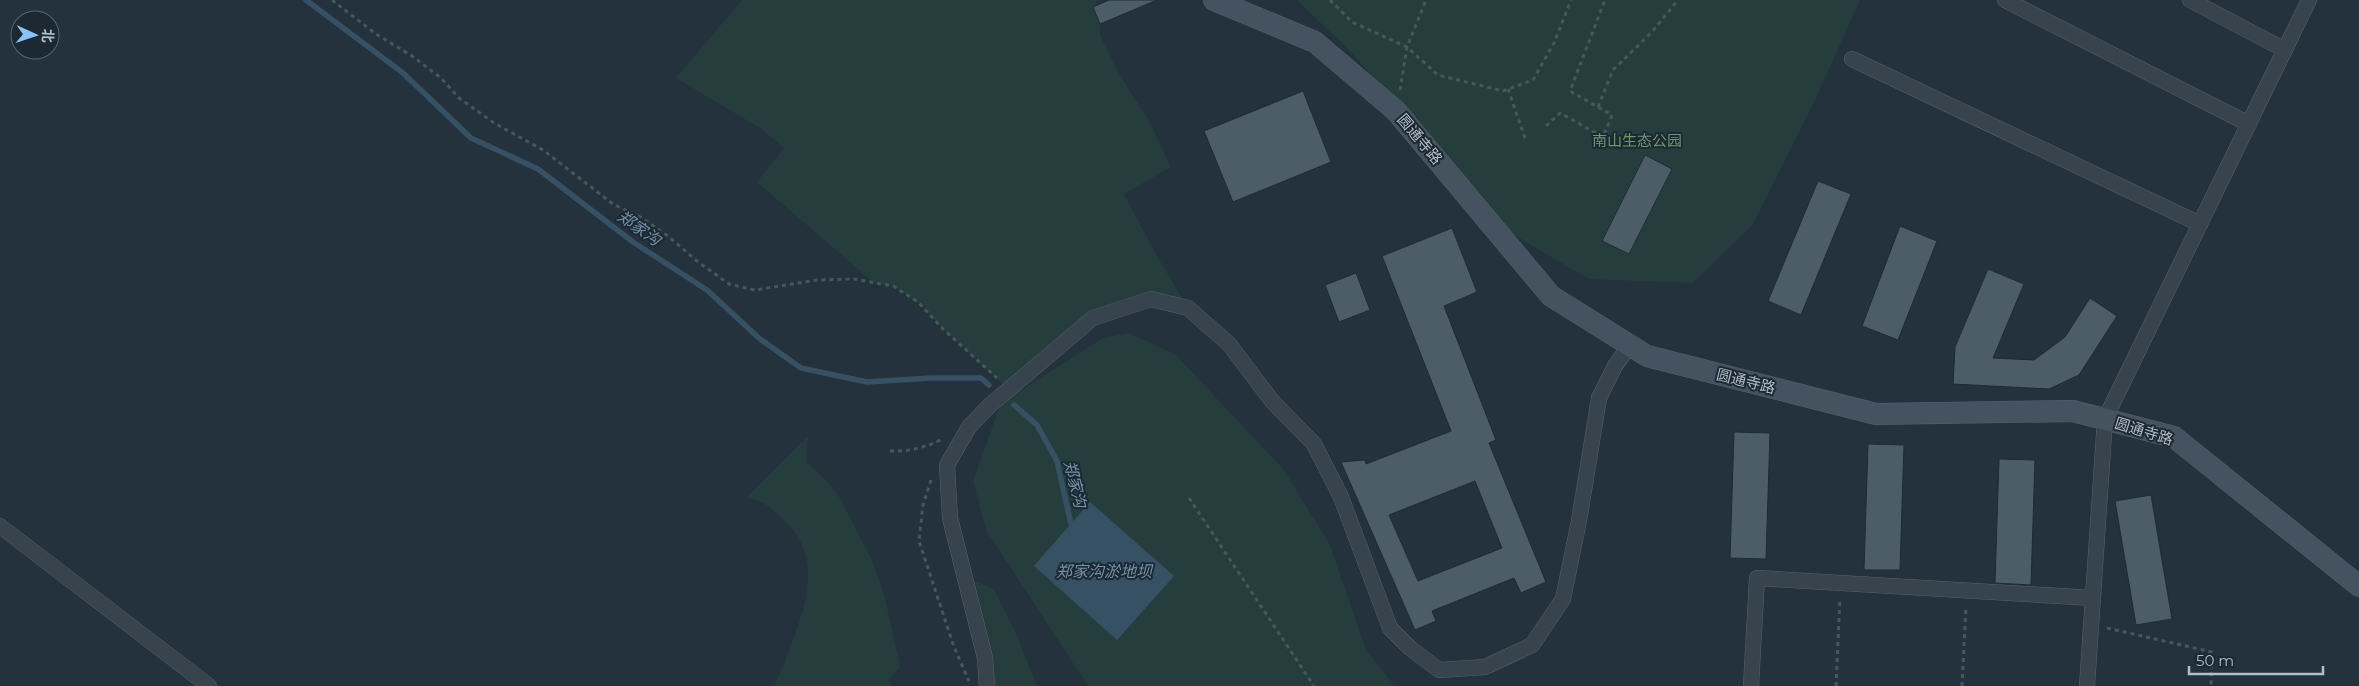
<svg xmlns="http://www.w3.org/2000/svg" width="2359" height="686" font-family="Montserrat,'Noto Sans SC',sans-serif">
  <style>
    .green { fill: #253e3d }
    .water { fill: #375164 }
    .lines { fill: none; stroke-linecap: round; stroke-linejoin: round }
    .stream { stroke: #375164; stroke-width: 5.5 }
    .building { fill: #4c5d68; stroke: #1e2b34; fill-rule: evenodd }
    .street-casing { stroke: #55626b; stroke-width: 16 }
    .secondary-casing { stroke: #55626b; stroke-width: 22 }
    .path { stroke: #435a59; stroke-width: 3; stroke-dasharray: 4 4; stroke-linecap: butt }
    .street { stroke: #37444d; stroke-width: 15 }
    .secondary { stroke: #455360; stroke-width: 21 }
    .labels { text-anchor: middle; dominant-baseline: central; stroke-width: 4; stroke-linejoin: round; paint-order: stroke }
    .street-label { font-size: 15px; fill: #b3bfc8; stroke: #1c2932 }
    .park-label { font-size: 15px; fill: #6a996e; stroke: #1c2932 }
    .water-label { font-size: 16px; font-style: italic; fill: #7394ab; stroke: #1c2932 }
  </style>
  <rect width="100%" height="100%" fill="#23323d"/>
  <g class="green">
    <polygon points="742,0 1097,0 1093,7 1100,24 1100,35 1119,74 1149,121 1171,167 1124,194 1157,256 1188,308 1151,299 1093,318 1008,389 943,329 917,302 893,286 873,282 757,182 784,148 760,128 676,78"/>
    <polygon points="1297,0 1860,0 1814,102 1753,224 1693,283 1589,279 1507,231 1352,53"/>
    <polygon points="1129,333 1176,355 1284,470 1330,545 1366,650 1395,686 1088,686 986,530 973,481 1001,403 1103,338"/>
    <path d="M808 436 806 462 824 478 838 495 872 560 885 598 900 667 889 679 891 686H774C782 671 787 656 793 640 808 598 821 556 785 521 770 507 767 503 747 497Z"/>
    <polygon points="967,578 994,589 1018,638 1037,686 987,686"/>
  </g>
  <polygon class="water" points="1090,502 1174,576 1117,640 1034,566"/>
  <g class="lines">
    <g class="stream">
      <polyline points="306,0 403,73 471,138 538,169 633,242 707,290 760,339 801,368 867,382 931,378 981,378 989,385"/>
      <polyline points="1014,405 1037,425 1057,461 1071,524"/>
    </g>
  </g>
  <g class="building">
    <polygon points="1109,0 1157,0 1100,24 1093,7"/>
    <polygon points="1303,91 1331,162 1233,202 1204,131"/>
    <polygon points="1645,155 1672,169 1629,254 1602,241"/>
    <polygon points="1818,181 1851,194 1801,315 1768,301"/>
    <polygon points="1900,226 1937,241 1898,340 1862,326"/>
    <path d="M1452 228 1477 292 1444 306 1496 440 1489 443 1546 582 1521 593 1514 578 1432 611 1436 621 1415 630 1341 462 1365 460 1366 464 1451 431 1382 256ZM1475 481 1502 548 1418 581 1389 515Z"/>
    <polygon points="1988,269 2024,284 1993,358 2034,360 2065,337 2090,298 2117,316 2079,375 2049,389 1953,384 1955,347"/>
    <polygon points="1356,273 1370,310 1339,322 1325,285"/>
    <polygon points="1734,432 1770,433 1766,559 1730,558"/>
    <polygon points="1868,444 1904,445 1900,570 1864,570"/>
    <polygon points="1999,459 2035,460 2031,585 1995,583"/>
    <polygon points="2151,495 2172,619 2136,625 2115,501"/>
  </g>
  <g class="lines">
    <g class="street-casing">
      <g id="street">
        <polyline points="2005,0 2249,124"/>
        <polyline points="2190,0 2285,50"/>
        <polyline points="1852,59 2200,224"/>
        <polyline points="0,526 209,686"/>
        <polyline points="987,686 985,658 950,518 947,465 969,427 989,406 1093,318 1151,299 1188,308 1229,344 1272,401 1314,444 1341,497 1390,628 1410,648 1439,670 1485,667 1532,645 1563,599 1579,521 1599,398 1615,366 1630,345"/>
        <polyline points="1751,686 1757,578 2093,598"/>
        <polyline points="2087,686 2105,419 2309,0"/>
      </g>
    </g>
    <g class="secondary-casing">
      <polyline id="secondary" points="1214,0 1315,42 1396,111 1551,296 1647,356 1876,414 2073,411 2174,437 2359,586"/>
    </g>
    <g class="path">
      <polyline points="332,0 376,34 412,56 441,78 459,98 494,123 543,150 613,204 642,218 668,236 697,261 729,284 755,290 817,280 854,279 893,286 918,302 943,329 997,378"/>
      <polyline points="1330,0 1352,22 1407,47 1438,75 1503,91 1533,80 1554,43 1571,0"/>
      <polyline points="1508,89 1525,138"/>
      <polyline points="1400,90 1407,47 1426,0"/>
      <polyline points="1598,107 1613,70 1651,33 1678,0"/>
      <polyline points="1546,126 1560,113 1603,137 1612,115 1570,91 1605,0"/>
      <path d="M890 451C909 452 926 447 943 439"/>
      <polyline points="931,480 923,505 919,541 954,647 969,681"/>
      <polyline points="1189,498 1314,686"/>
      <polyline points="2107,628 2212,652 2211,686"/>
      <polyline points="1836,686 1840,598"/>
      <polyline points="1962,686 1966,606"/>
    </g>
    <use href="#street" class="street"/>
    <use href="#secondary" class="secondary"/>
  </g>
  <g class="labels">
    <g class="street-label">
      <text transform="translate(1420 139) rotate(50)">圆通寺路</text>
      <text transform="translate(1746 381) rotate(14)">圆通寺路</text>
      <text transform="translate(2144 431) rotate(17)">圆通寺路</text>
    </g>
    <g class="park-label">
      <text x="1637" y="140">南山生态公园</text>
    </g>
    <g class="water-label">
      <text transform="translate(639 228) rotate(35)">郑家沟</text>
      <text transform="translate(1075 484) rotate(76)">郑家沟</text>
      <text x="1104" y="571">郑家沟淤地坝</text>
    </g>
  </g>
  <g transform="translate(35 35) rotate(93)"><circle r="24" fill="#1c2932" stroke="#58656e"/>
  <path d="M0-4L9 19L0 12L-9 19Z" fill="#89c4f8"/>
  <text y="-8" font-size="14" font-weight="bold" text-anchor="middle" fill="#b3bfc8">北</text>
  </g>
  <path d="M2189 666v8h134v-8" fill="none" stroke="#b3bfc8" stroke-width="2.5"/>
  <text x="2196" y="666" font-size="15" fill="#b3bfc8" stroke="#1c2932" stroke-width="4" paint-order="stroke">50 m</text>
</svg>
